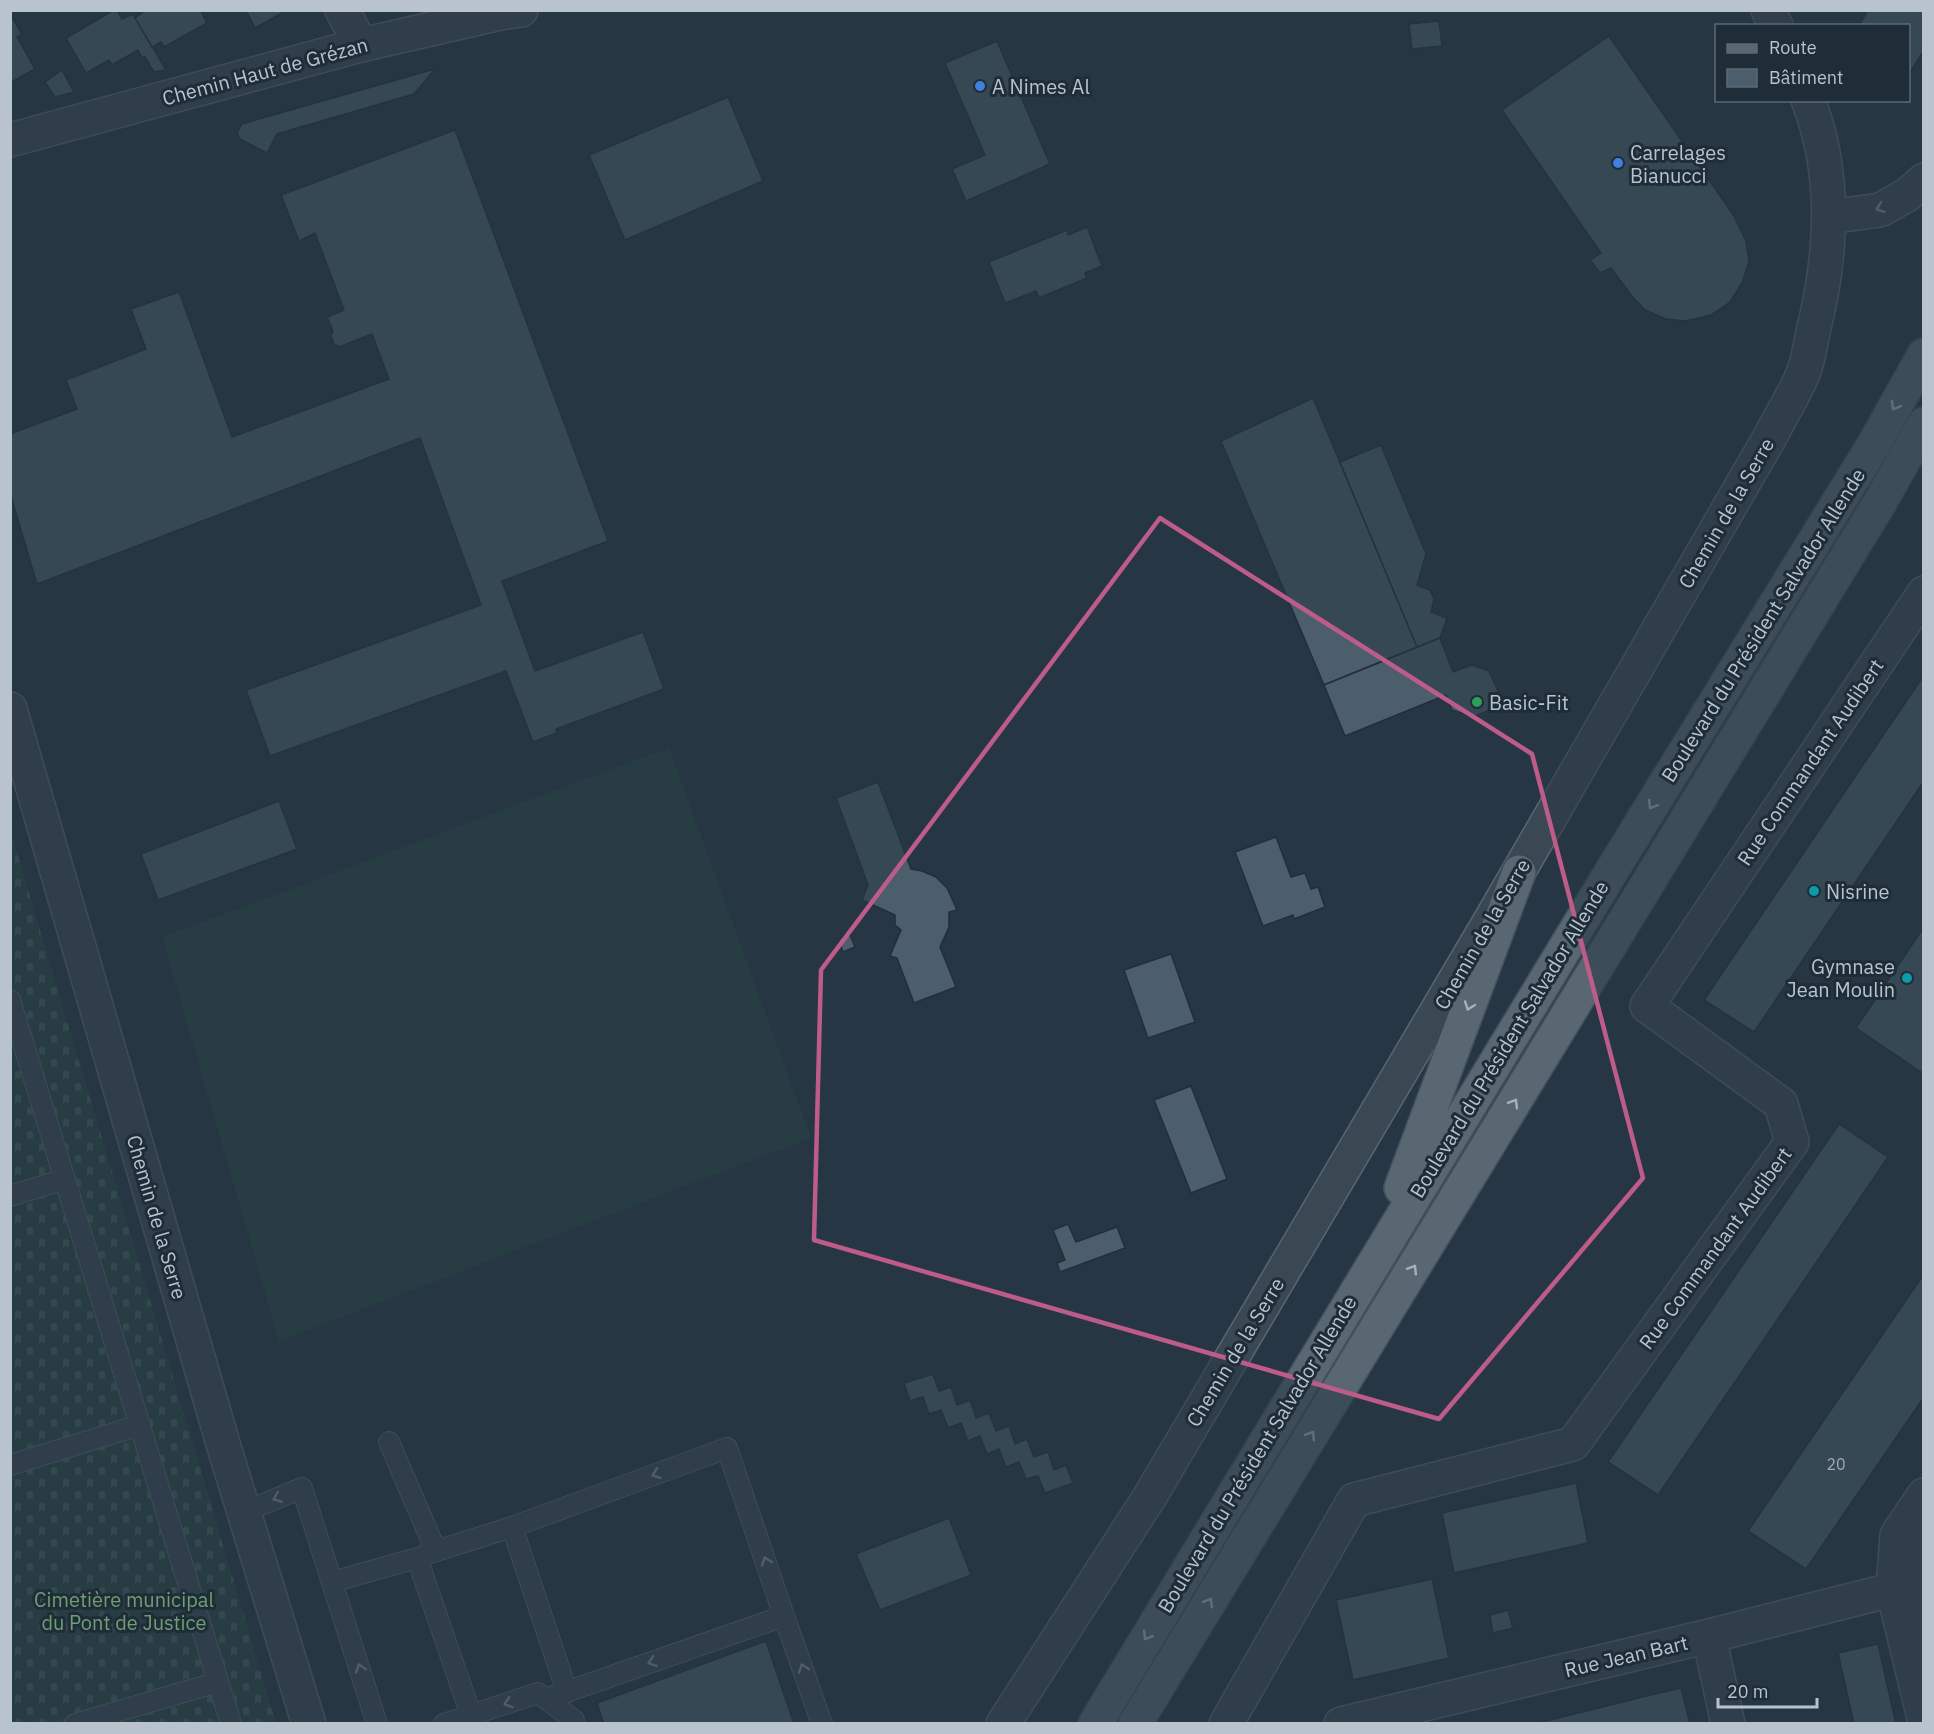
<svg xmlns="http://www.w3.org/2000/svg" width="1934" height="1734" font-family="'IBM Plex Sans',sans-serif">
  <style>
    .cemetery { fill: url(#cemetery-stones) }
    .garden { fill: #284544 }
    .building { fill: #4c5e6c; stroke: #212f3b; stroke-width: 1.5 }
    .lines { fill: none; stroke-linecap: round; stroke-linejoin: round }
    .service-casing { stroke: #596671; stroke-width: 22 }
    .minor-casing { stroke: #596671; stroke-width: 36 }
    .primary-casing { stroke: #44515d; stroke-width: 36 }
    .service { stroke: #3a4853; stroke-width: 20 }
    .minor { stroke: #3a4853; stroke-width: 33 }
    .primary { stroke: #596773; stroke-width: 33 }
    .oneway { stroke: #7f8c96 }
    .oneway2 { stroke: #a5b1bb }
    .marked { fill: none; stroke: #be5c89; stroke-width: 4.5; stroke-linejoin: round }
    .shop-dot { fill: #3f7fe0; stroke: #1f2d39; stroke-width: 2 }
    .leisure-dot { fill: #2e9e5b; stroke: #1f2d39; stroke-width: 2 }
    .culture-dot { fill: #0f9aa8; stroke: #1f2d39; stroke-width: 2 }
    .labels { text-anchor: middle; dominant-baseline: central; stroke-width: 6; stroke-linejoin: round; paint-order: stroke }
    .number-label { font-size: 16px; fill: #9daab5 }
    .street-label { font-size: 20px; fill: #b8c3cd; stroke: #1f2d39 }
    .poi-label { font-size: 20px; fill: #b8c3cd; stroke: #1f2d39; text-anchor: start }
    .park-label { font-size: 20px; fill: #6e9f73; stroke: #1f2d39 }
  </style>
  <defs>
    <pattern id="cemetery-stones" width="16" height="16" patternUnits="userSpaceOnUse" patternTransform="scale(1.5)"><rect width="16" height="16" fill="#284544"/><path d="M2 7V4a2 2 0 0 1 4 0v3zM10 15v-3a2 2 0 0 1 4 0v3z" fill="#455e5e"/></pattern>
  </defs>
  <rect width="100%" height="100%" fill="#263644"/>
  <polygon class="cemetery" points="11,832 276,1723 11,1723"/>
  <polygon class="garden" points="669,748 811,1138 279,1341 162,937"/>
  <g class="building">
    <polygon points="114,10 117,10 122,19 133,14 166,70 154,72 145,57 142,57 138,50 112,65 109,60 86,73 66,38"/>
    <polygon points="142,10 200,10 207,23 164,47 161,42 152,47 135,18 143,12"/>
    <polygon points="246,10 280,10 282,13 255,28"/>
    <polygon points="1868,10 1924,10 1924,50 1908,76 1908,26 1859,26"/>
    <polygon points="10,14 22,34 17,37 35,69 10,83"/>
    <polygon points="1439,21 1442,46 1412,49 1409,24"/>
    <polygon points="1609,36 1734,216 1746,241 1749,262 1742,283 1730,302 1711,315 1686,321 1666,319 1645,310 1631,295 1611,268 1600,273 1590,260 1601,253 1502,110"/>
    <polygon points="997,41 1050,164 966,201 952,169 985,155 945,63"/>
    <polygon points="435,69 414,94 277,134 267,153 240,139 237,133 242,124"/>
    <polygon points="62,70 74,92 55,97 45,82"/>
    <polygon points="728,97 763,181 625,240 589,155"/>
    <polygon points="455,130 608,541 502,581 535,671 643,632 664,689 556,729 557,733 533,742 506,671 270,756 246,690 481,605 420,438 37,584 10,493 10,434 77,409 66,380 146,349 131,309 179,292 232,437 389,379 372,334 339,347 334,344 331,336 333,331 327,317 344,310 315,233 299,241 281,195"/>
    <polygon points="1087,227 1102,266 1085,273 1087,278 1039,298 1036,291 1005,303 989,262 1067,230 1068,235"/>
    <polygon points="1313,398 1417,647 1324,685 1221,441"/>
    <polygon points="1381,445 1426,554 1417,585 1430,590 1434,599 1431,612 1447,618 1440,638 1417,647 1340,462"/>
    <polygon points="1440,638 1453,672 1472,665 1489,671 1498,691 1490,710 1473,717 1452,710 1446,695 1345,736 1324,685"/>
    <polygon points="1924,675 1924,781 1754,1032 1704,1000"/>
    <polygon points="878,782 911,869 922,871 936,877 947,888 957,910 949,912 949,927 940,947 956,987 914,1003 897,958 890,956 901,930 895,925 895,915 862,900 868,885 836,798"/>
    <polygon points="279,801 297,849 158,900 141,854"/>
    <polygon points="1276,837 1291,877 1305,873 1311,889 1318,887 1325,907 1294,919 1293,915 1263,926 1235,852"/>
    <polygon points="1924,927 1924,1074 1856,1028"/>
    <polygon points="850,935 855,947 843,952 838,939"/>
    <polygon points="1171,954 1195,1022 1148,1038 1124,970"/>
    <polygon points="1191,1086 1227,1179 1191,1193 1154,1100"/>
    <polygon points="1839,1124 1888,1157 1658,1495 1608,1462"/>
    <polygon points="1068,1224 1076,1242 1117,1227 1125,1248 1060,1272 1057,1263 1065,1260 1053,1230"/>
    <polygon points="1924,1274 1924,1397 1806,1569 1748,1531"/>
    <polygon points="933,1374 939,1391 951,1387 957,1405 970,1400 976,1418 989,1413 996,1431 1009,1426 1015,1444 1027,1439 1034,1457 1048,1452 1054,1470 1066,1465 1073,1483 1045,1493 1038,1476 1026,1479 1019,1462 1006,1467 999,1449 987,1454 980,1436 968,1441 961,1423 948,1428 941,1410 929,1414 923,1397 910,1401 904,1383"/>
    <polygon points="1576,1483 1588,1543 1454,1573 1442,1513"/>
    <polygon points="949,1518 971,1575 880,1610 856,1554"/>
    <polygon points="1432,1579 1449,1658 1353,1680 1336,1600"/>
    <polygon points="1508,1610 1513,1628 1493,1633 1490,1615"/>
    <polygon points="766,1641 794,1724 604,1724 597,1703"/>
    <polygon points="1878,1644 1896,1724 1854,1724 1838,1653"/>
    <polygon points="1681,1688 1690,1724 1534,1724 1659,1693"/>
  </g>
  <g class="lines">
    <g class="service-casing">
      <g id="service">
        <polyline points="10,1000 231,1724"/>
        <polyline points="10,1196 65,1179"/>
        <polyline points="389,1442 436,1551 425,1555"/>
        <polyline points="10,1465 140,1425"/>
        <polyline points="244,1512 302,1488 377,1724"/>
        <polyline points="1924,1523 1915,1543 1911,1585 1924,1638"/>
        <polyline points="512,1527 567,1692"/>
        <polyline points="436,1551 512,1527 727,1448 784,1616"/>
        <polyline points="332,1582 417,1558 471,1715"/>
        <polyline points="546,1699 784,1616 822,1724"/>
        <polyline points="75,1724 218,1682"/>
        <polyline points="444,1724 538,1693 574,1720 575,1724"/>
      </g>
    </g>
    <g class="minor-casing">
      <g id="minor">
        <polyline points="342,10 361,45"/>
        <polyline points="1768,10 1776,26"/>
        <polyline points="10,140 361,45 501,13 521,10"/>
        <polyline points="1829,217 1880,210 1907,195 1924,180"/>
        <polyline points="10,709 224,1447 309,1724"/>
        <polyline points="1924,1495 1897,1535 1893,1590 1924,1718"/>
        <polyline points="1709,1636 1728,1724"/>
        <path d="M1003 1724 1149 1498 1493 916 1770 437C1780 417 1793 397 1802 376 1808 363 1810 346 1813 332 1832 256 1837 174 1808 100"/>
        <polyline points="1226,1724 1354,1500 1573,1444 1792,1142 1781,1104 1647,1006 1924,593"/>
        <polyline points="1341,1724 1709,1636 1911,1585"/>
      </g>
    </g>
    <g class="primary-casing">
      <g id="primary">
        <polyline points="1401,1188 1519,872"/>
        <polyline points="1095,1724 1616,864 1873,446 1924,355"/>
        <polyline points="1135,1724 1879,504 1924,424"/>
      </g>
    </g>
    <use href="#service" class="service"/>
    <use href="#minor" class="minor"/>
    <use href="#primary" class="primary"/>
  </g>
  <defs><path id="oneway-chevron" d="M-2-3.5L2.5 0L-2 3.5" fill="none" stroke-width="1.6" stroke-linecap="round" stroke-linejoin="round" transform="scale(1.5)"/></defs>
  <g class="oneway">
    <use href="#oneway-chevron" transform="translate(1880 208) rotate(160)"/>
    <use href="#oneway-chevron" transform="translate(656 1474) rotate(160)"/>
    <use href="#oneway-chevron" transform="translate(277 1498) rotate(158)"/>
    <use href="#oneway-chevron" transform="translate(766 1561) rotate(-109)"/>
    <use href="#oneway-chevron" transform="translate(652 1662) rotate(161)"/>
    <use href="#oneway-chevron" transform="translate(360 1668) rotate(-108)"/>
    <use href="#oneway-chevron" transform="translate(803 1668) rotate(-109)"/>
    <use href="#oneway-chevron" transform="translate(508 1703) rotate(162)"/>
  </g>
  <g class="oneway2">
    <use href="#oneway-chevron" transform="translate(1895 406) rotate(119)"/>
    <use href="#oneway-chevron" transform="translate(1652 805) rotate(122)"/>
    <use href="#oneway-chevron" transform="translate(1469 1006) rotate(110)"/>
    <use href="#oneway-chevron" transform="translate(1514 1103) rotate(-59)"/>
    <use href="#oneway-chevron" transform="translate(1413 1269) rotate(-58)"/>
    <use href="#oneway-chevron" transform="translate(1311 1435) rotate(-58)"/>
    <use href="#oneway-chevron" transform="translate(1209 1602) rotate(-59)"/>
    <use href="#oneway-chevron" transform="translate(1147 1636) rotate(121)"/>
  </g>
  <path d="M0 0H1934V1734H0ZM1160 518 1532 754 1643 1178 1439 1419 814 1240 821 970Z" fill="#263644" fill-opacity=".55" fill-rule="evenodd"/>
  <path class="marked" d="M1160 518 1532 754 1643 1178 1439 1419 814 1240 821 970Z"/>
  <g class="shop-dot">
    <circle cx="980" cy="86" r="6"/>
    <circle cx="1618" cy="163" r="6"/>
  </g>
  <circle class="leisure-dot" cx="1477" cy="702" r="6"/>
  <g class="culture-dot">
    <circle cx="1814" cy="891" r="6"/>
    <circle cx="1907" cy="978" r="6"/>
  </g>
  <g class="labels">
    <g class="number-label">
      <text x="1836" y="1464">20</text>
    </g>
    <g class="street-label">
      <text transform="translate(265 71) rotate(-15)">Chemin Haut de Grézan</text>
      <text transform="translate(1726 513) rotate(-60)">Chemin de la Serre</text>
      <text transform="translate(1763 625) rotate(-58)">Boulevard du Président Salvador Allende</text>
      <text transform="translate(1810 762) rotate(-56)">Rue Commandant Audibert</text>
      <text transform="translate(1482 934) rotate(-60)">Chemin de la Serre</text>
      <text transform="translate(1509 1039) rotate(-59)">Boulevard du Président Salvador Allende</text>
      <text transform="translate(157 1217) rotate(74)">Chemin de la Serre</text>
      <text transform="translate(1715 1248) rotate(-54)">Rue Commandant Audibert</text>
      <text transform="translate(1235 1352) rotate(-59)">Chemin de la Serre</text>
      <text transform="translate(1257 1454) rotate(-59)">Boulevard du Président Salvador Allende</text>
      <text transform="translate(1626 1656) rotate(-13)">Rue Jean Bart</text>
    </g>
    <g class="poi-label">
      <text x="992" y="86">A Nimes Al</text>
      <text x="1630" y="152">Carrelages<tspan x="1630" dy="23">Bianucci</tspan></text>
      <text x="1489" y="702">Basic-Fit</text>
      <text x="1826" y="891">Nisrine</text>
      <text x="1895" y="966" text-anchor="end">Gymnase<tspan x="1895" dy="23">Jean Moulin</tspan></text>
    </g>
    <g class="park-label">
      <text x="124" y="1599">Cimetière municipal<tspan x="124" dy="23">du Pont de Justice</tspan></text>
    </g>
  </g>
  <rect width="1934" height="1734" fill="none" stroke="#b8c3cd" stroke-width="24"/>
  <rect x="1715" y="24" width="195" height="78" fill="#1f2d39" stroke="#5c6974" stroke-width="1.5"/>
  <rect x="1727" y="44" width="30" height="9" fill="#596773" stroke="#5c6974" stroke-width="1.5"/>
  <text x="1769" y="54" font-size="18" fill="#b8c3cd">Route</text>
  <rect x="1727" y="69" width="30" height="18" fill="#4c5e6c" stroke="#5c6974" stroke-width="1.5"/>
  <text x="1769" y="84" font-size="18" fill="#b8c3cd">Bâtiment</text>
  <path d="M1718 1698v9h99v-9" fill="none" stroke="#b8c3cd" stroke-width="3"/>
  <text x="1727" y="1698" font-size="18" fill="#b8c3cd" stroke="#1f2d39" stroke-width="4.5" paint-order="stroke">20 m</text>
</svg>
